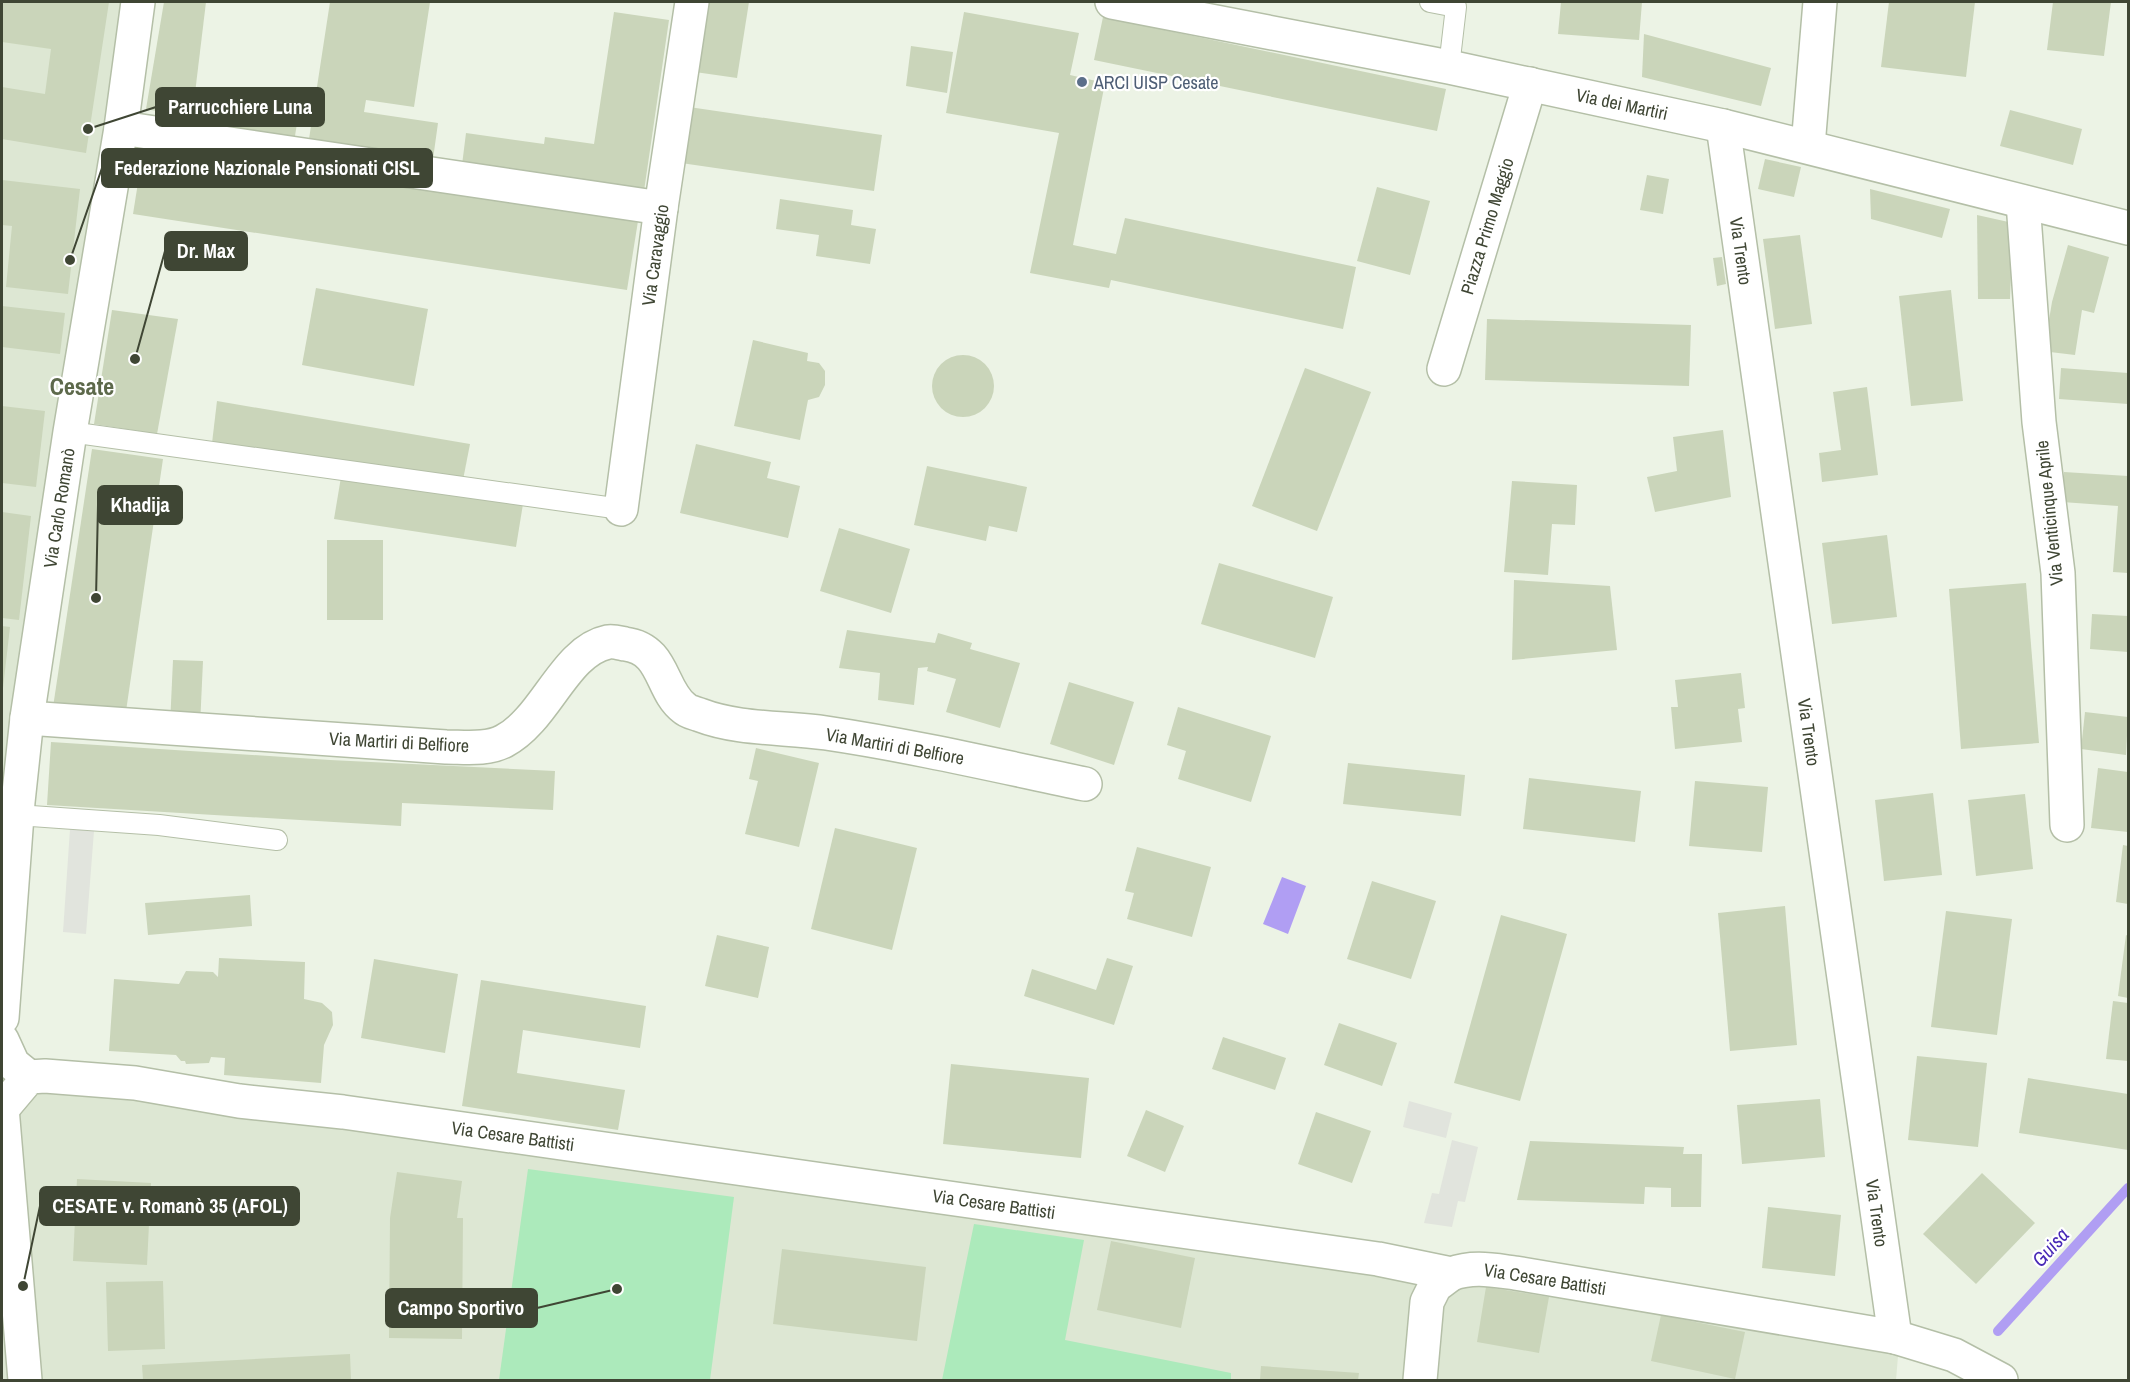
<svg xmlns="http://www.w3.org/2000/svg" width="2130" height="1382" font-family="'Archivo Narrow',sans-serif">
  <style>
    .residential { fill: #dde7d3 }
    .green { fill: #aceabb }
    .parking { fill: #e1e4dd }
    .water { fill: #b09ef3 }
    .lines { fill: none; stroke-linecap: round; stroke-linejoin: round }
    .stream { stroke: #b09ef3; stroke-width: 10 }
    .building { fill: #cad5ba }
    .lane-casing { stroke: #b4bfa7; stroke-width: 22 }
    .street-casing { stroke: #b4bfa7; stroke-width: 36 }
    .lane { stroke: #fff; stroke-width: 20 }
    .street { stroke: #fff; stroke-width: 33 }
    .service-dot { fill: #5c6f8a; stroke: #fff; stroke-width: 2 }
    .labels { text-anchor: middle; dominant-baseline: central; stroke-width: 4.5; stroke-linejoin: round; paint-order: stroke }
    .service-label { font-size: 18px; fill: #4e5e75; stroke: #fff; text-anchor: start }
    .street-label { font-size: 18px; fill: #3f4634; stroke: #fff }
    .water-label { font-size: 20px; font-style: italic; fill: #4829b6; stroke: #fff }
    .district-label { font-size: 24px; font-weight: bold; fill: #5d694b; stroke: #fff }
    .leader { fill: none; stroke: #3f4634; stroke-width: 2 }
    .callout-dot { fill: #3f4634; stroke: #fff; stroke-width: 2 }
    .callout { fill: #3f4634; stroke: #3f4634; stroke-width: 2 }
    .callout-label { font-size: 20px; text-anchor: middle; font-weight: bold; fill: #fff }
  </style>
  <rect width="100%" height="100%" fill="#ecf3e5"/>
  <g class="residential">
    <polygon points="2,2 130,2 2,948"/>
    <polygon points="7,1087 141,1088 1899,1344 1896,1380 32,1380"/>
    <polygon points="2,1181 19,1380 2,1380"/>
  </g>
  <g class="green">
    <polygon points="528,1169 734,1197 710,1380 499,1380"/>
    <polygon points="974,1224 1084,1240 1065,1340 1231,1373 1231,1380 942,1380"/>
  </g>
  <g class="parking">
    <polygon points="70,829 94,831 86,934 63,932"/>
    <polygon points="1409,1101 1452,1113 1446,1138 1403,1127"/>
    <polygon points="1452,1140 1478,1147 1465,1202 1458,1201 1452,1227 1424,1223 1432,1193 1439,1194"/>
  </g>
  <polygon class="water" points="1282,877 1306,886 1288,934 1263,924"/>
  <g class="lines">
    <polyline class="stream" points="1998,1331 2128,1188"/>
  </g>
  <g class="building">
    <polygon points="2,2 109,2 86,153 2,139 2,87 45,94 51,49 2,42"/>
    <polygon points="164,2 206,2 192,118 146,109"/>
    <polygon points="330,2 430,2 414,107 366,100 364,112 438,123 433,159 309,139"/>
    <polygon points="705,2 749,2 737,78 695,72"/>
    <polygon points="1561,2 1642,2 1639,40 1558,34"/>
    <polygon points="1889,2 1975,2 1966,77 1881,67"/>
    <polygon points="2053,2 2111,2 2104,56 2047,50"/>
    <polygon points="614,12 669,20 644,191 462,165 466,133 544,144 545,137 594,144"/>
    <polygon points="964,12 1079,33 1070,75 1105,83 1073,245 1116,254 1125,218 1356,267 1343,329 1111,280 1109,288 1030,273 1059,133 946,113"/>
    <polygon points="1103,17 1446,89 1437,131 1094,60"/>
    <polygon points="1644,34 1771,68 1761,106 1642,77"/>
    <polygon points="911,46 953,52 947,93 906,86"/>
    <polygon points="214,99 299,111 294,142 209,130"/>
    <polygon points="689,107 882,135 874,191 681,163"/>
    <polygon points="2010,110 2082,129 2073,165 2000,146"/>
    <polygon points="144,145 638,221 627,290 133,214"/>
    <polygon points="1765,159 1801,167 1794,197 1758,189"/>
    <polygon points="1647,175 1669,179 1663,214 1640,210"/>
    <polygon points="2,180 80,189 68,294 6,287 12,226 2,225"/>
    <polygon points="1377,187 1430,201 1410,275 1357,261"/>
    <polygon points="1870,189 1950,209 1942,238 1871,219"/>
    <polygon points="780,199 853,210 851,225 876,229 870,264 816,256 819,235 776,229"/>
    <polygon points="1977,215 2013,223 2010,299 1978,299"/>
    <polygon points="1800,235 1812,324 1775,329 1763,239"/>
    <polygon points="2068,245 2109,257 2094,313 2082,310 2075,355 2050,352 2048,326 2052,302"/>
    <polygon points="1722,257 1726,284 1717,286 1713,258"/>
    <polygon points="316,288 428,309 414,386 302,365"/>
    <polygon points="1951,290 1963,401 1911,406 1899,296"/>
    <polygon points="2,306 65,313 60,354 2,347"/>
    <polygon points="112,310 178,319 157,434 94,424"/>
    <polygon points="1487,319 1691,325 1689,386 1485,380"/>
    <polygon points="753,340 808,353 807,361 819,363 825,371 825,385 819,397 808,400 800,440 734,426"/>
    <circle cx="963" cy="386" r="31"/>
    <polygon points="1305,368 1371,392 1317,531 1252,506"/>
    <polygon points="2061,368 2128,373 2128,404 2059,399"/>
    <polygon points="1867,387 1878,475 1822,482 1819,453 1841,450 1833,392"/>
    <polygon points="217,401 470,444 462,485 212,443"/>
    <polygon points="2,406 45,411 36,487 2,483"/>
    <polygon points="1723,430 1731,497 1655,512 1647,477 1677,471 1673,437"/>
    <polygon points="696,444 771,462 767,478 800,486 788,538 680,513"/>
    <polygon points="92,449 163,459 125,718 53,707"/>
    <polygon points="927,466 1027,487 1017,532 989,526 986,541 914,525"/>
    <polygon points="2064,472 2128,476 2128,573 2113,572 2118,506 2062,502"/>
    <polygon points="341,477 523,504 516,547 334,519"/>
    <polygon points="1512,481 1577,485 1575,525 1552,524 1548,575 1504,572"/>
    <polygon points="2,512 31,516 19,620 2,618"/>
    <polygon points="839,528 910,549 891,613 820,591"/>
    <polygon points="1887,535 1897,617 1832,624 1822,543"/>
    <rect x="327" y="540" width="56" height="80"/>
    <polygon points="1219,563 1333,597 1315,658 1201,624"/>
    <polygon points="1514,580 1610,586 1617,650 1512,660"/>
    <polygon points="2026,583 2039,743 1961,749 1949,589"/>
    <polygon points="2092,614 2128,616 2128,652 2090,649"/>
    <polygon points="2,626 10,627 3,688 2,688"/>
    <polygon points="847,630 935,643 938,633 972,643 970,649 1020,663 1000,728 946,712 956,679 927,671 928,667 918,668 914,705 878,700 880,673 839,668"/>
    <polygon points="173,660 203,661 200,726 170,725"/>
    <polygon points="1741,673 1745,708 1738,709 1742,742 1675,749 1671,707 1678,707 1675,680"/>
    <polygon points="1069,682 1134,702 1114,765 1050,744"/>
    <polygon points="1178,707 1271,736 1251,802 1178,779 1186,751 1167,745"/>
    <polygon points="2085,712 2128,717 2126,755 2081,749"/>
    <polygon points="51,742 330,760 555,771 553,810 402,803 401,826 47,805"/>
    <polygon points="756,748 819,763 799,847 745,834 758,781 749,779"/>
    <polygon points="1348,763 1465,775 1461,816 1343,804"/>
    <polygon points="2098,768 2128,772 2128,832 2091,828"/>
    <polygon points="1529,778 1641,791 1635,842 1523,829"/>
    <polygon points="1695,781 1768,787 1762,852 1689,846"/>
    <polygon points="1933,793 1942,875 1884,881 1875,800"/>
    <polygon points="2025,794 2033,869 1976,876 1968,800"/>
    <polygon points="835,828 917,848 892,950 811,929"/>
    <polygon points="2123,845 2128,846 2128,904 2116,902"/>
    <polygon points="1137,847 1211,867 1192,937 1127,919 1134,893 1125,891"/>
    <polygon points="1372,881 1436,901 1411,979 1347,959"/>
    <polygon points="250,895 252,926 148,935 145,903"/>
    <polygon points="1785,906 1797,1045 1730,1051 1718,913"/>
    <polygon points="1946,911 2012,919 1997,1035 1931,1027"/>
    <polygon points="1501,915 1567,934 1520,1101 1454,1083"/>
    <polygon points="717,935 769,947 758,998 705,986"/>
    <polygon points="2126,935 2128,936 2128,998 2118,996"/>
    <polygon points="219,958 305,962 304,999 322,1003 332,1012 333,1025 324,1045 321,1083 224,1075 225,1058 211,1057 209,1063 186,1064 185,1061 181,1061 176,1055 109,1051 114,979 179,984 186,971 213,972 218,977"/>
    <polygon points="1107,958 1133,966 1114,1025 1024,996 1032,969 1096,990"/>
    <polygon points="374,959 458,974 445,1053 361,1038"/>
    <polygon points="481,980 646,1006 640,1048 523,1030 517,1073 625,1090 618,1130 462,1106"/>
    <polygon points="2113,1001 2128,1003 2128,1061 2106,1059"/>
    <polygon points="1339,1023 1397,1043 1382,1086 1324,1065"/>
    <polygon points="1223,1037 1286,1058 1275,1090 1212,1069"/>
    <polygon points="1917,1056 1987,1063 1978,1147 1908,1140"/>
    <polygon points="951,1064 1089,1078 1081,1158 943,1144"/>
    <polygon points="2028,1078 2128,1094 2128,1150 2019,1133"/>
    <polygon points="1820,1099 1825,1157 1742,1164 1737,1105"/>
    <polygon points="1146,1110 1184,1126 1165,1172 1127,1156"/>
    <polygon points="1316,1112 1371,1131 1352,1183 1298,1164"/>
    <polygon points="1530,1141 1684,1147 1683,1154 1702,1154 1701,1207 1671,1207 1671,1188 1645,1187 1644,1204 1517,1200"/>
    <polygon points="397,1172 462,1181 457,1218 463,1218 462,1339 389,1338 390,1218"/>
    <polygon points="1982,1173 2035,1223 1976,1284 1923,1234"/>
    <polygon points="77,1179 151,1183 147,1265 73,1261"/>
    <polygon points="1768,1207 1841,1215 1835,1276 1762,1268"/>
    <polygon points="1111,1241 1195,1258 1181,1328 1097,1310"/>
    <polygon points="782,1249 926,1267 917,1341 773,1324"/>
    <polygon points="163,1281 165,1349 108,1351 106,1282"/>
    <polygon points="1486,1287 1549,1297 1539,1353 1477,1342"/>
    <polygon points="1661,1315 1745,1332 1735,1379 1651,1361"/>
    <polygon points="350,1354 351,1380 143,1380 142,1365"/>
    <polygon points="1261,1366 1359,1373 1358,1380 1260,1380"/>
  </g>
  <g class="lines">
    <g class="lane-casing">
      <g id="lane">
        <polyline points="1430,2 1456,7 1449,67"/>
        <polyline points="70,432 621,509"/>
        <polyline points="17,815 159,825 277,840"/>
      </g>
    </g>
    <g class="street-casing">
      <g id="street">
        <polyline points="1112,2 1449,67 1723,126 2128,228"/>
        <polyline points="1723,126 1895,1337"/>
        <polyline points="121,128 661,208"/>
        <polyline points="1808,146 1820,2"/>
        <polyline points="2023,202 2039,422 2058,573 2067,825"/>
        <polyline points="1444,369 1530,84"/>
        <polyline points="621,509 661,208 692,2"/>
        <path d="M27 718 446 747C465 747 487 750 504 741 546 719 564 651 608 642 613 641 620 643 625 644 665 649 660 690 684 708 688 712 695 713 700 715 739 730 785 727 826 733 913 746 999 766 1085 784"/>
        <polyline points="2,1018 18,802 27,718 70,432 121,128 138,2"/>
        <polyline points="2,1040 13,1064 29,1077"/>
        <polyline points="2,1108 25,1380"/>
        <path d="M2 1109 29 1077 45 1076 135 1083 239 1101 343 1112 1329 1252 1378 1259 1451 1274C1473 1266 1492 1270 1515 1273L1895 1337 1954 1355 2001 1380"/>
        <polyline points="1420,1380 1427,1302 1435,1286 1451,1274"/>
      </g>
    </g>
    <use href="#lane" class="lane"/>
    <use href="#street" class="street"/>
  </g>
  <circle class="service-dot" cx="1082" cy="82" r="6"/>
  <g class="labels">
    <g class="service-label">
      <text x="1094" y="82">ARCI UISP Cesate</text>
    </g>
    <g class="street-label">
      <text transform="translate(1622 104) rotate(12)">Via dei Martiri</text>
      <text transform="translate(1487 226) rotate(-73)">Piazza Primo Maggio</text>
      <text transform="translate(1741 251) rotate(82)">Via Trento</text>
      <text transform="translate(655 255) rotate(-82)">Via Caravaggio</text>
      <text transform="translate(59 508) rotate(-81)">Via Carlo Romanò</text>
      <text transform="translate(2049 513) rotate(-96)">Via Venticinque Aprile</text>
      <text transform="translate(1809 732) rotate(82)">Via Trento</text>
      <text transform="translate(399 742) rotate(3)">Via Martiri di Belfiore</text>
      <text transform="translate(895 746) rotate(10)">Via Martiri di Belfiore</text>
      <text transform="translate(513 1136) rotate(8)">Via Cesare Battisti</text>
      <text transform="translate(994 1204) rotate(8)">Via Cesare Battisti</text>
      <text transform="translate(1877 1213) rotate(82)">Via Trento</text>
      <text transform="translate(1545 1279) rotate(9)">Via Cesare Battisti</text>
    </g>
    <g class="water-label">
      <text transform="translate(2050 1247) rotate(-48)">Guisa</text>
    </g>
    <g class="district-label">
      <text x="82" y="386">Cesate</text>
    </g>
  </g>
  <path class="leader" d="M88 129L156 107M70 260L102 168M135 359L165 251M96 598L98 505M23 1286L40 1206M617 1289L537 1308"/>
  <g class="callout-dot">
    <circle cx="88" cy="129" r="6"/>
    <circle cx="70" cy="260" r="6"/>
    <circle cx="135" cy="359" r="6"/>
    <circle cx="96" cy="598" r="6"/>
    <circle cx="23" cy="1286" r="6"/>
    <circle cx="617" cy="1289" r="6"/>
  </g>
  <g class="callout">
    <rect x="156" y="88" width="168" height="38" rx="6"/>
    <rect x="102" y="149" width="330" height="38" rx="6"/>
    <rect x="165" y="232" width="82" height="38" rx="6"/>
    <rect x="98" y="486" width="84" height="38" rx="6"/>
    <rect x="40" y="1187" width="259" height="38" rx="6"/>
    <rect x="386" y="1289" width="151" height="38" rx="6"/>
  </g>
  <g class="callout-label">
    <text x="240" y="114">Parrucchiere Luna</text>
    <text x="267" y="175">Federazione Nazionale Pensionati CISL</text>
    <text x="206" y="258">Dr. Max</text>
    <text x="140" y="512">Khadija</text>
    <text x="170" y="1213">CESATE v. Romanò 35 (AFOL)</text>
    <text x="461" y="1315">Campo Sportivo</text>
  </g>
  <rect width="2130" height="1382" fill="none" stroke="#3f4634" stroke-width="6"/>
</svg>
